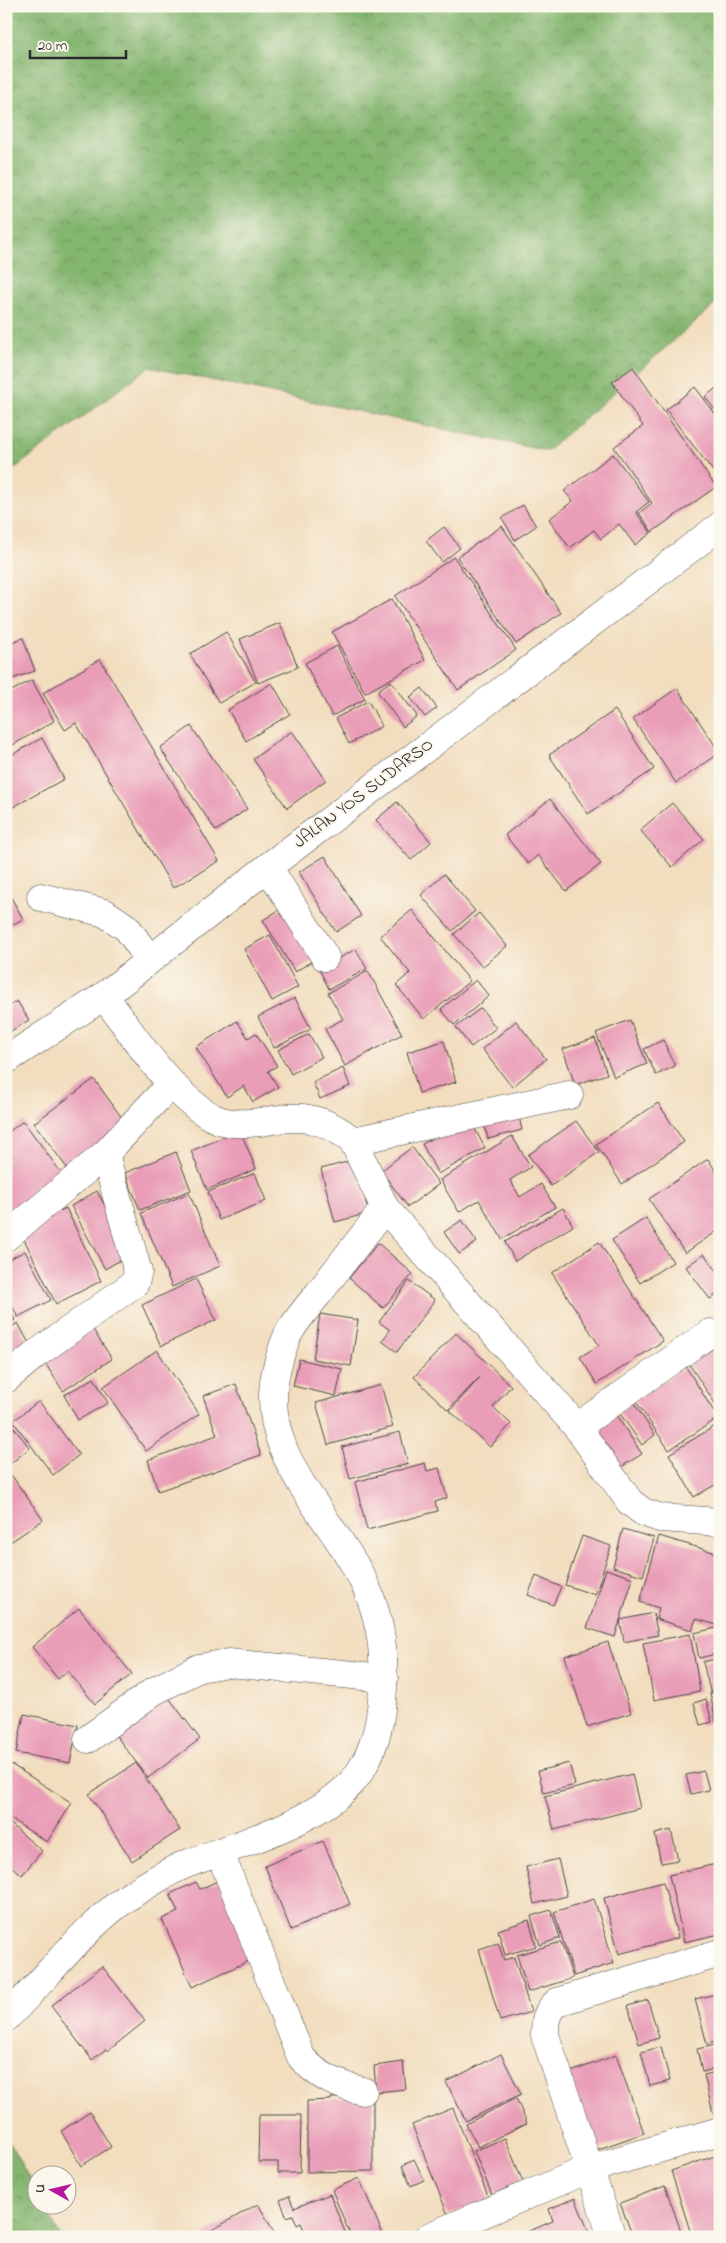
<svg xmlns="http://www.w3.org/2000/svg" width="726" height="2243" font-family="'Indie Flower',sans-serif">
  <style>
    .forest { fill: url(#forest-crowns); stroke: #58704e }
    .building { fill: #e99db7 }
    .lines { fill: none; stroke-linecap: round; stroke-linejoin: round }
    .minor-casing { stroke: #494641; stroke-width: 29 }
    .highway-casing { stroke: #494641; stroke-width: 29 }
    .minor { stroke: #fff; stroke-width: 28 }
    .highway { stroke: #fff; stroke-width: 28 }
    .labels { text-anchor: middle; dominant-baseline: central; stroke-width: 4; stroke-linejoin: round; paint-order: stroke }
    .street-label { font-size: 18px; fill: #2b2b2b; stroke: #fbf7ec }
  </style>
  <defs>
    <pattern id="forest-crowns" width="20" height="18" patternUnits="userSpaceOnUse" patternTransform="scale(1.25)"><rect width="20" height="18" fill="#84b670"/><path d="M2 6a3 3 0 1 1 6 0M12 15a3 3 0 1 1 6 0" fill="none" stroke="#6c945c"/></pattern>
  </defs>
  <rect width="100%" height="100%" fill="#fbf7ec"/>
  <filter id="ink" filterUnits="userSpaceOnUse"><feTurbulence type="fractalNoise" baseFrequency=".02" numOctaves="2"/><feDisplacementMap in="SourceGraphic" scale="10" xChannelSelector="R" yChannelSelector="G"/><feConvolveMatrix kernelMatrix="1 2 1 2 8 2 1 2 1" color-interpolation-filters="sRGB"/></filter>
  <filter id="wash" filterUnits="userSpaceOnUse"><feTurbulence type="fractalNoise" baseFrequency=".0096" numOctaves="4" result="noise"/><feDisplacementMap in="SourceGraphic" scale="20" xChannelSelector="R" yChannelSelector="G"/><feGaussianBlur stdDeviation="1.12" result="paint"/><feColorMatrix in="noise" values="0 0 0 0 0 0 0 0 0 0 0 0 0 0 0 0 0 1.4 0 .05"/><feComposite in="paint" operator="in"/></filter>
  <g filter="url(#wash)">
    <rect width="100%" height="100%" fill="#f2ddbe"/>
    <g class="forest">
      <polygon points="6,6 720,6 720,300 547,451 149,367 6,475"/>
      <polygon points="6,2136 37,2193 38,2206 44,2206 61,2237 6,2237"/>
    </g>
    <g id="blocks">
      <g class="building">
        <polygon points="633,367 716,487 652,532 639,513 652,503 614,447 643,426 612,382"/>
        <polygon points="720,385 720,416 705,397"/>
        <polygon points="695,387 720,420 720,480 666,410"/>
        <polygon points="613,454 649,502 636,512 651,533 635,545 619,524 601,539 594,530 570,548 549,519 573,501 564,491"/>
        <polygon points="523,505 536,526 515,540 502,518"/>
        <polygon points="502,526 561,613 516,644 457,557"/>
        <polygon points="444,527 460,548 442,562 426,541"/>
        <polygon points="454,557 516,650 458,690 395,596"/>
        <polygon points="392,599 425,660 365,693 332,632"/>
        <polygon points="280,623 298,667 258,683 240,639"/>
        <polygon points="226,632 256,682 219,703 190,654"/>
        <polygon points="23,638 35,671 6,681 6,644"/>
        <polygon points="337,646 365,699 332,716 305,663"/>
        <polygon points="100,659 219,861 173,888 76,723 65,730 43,693"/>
        <polygon points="32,680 54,721 6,749 6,694"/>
        <polygon points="391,681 417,716 403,727 377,691"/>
        <polygon points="272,683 290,714 246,741 228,710"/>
        <polygon points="422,688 437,708 425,717 410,697"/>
        <polygon points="677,688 720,753 676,783 633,719"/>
        <polygon points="368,701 382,726 349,744 336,718"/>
        <polygon points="615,710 654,769 588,814 549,755"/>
        <polygon points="191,726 247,809 216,831 160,748"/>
        <polygon points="292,731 326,780 287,808 253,759"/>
        <polygon points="42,738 64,779 6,811 6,758"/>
        <polygon points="550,799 601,864 566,891 538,855 528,864 505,835"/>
        <polygon points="397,802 431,842 411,860 376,820"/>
        <polygon points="672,803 704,839 672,867 640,830"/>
        <polygon points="325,856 361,916 336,932 299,872"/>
        <polygon points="444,874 475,911 452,931 421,895"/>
        <polygon points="6,888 23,919 6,928"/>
        <polygon points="287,905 318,957 295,972 263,920"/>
        <polygon points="412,910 470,981 424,1019 396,985 410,973 380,936"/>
        <polygon points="479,913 507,946 482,967 454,934"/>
        <polygon points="270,935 298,987 272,1001 244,949"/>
        <polygon points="356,949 367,969 329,989 319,969"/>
        <polygon points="368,971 402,1034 345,1066 325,1029 343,1019 328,993"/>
        <polygon points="476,980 489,996 454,1025 441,1009"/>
        <polygon points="295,998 311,1029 274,1048 258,1017"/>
        <polygon points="17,1001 29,1020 6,1034 6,1008"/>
        <polygon points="481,1008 496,1028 471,1047 456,1027"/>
        <polygon points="630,1020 647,1064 614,1077 596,1033"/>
        <polygon points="237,1021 248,1038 256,1033 277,1066 268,1071 278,1087 253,1102 244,1086 227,1097 196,1047"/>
        <polygon points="516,1021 546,1059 512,1087 482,1049"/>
        <polygon points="309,1034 322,1057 291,1074 278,1050"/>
        <polygon points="595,1038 607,1074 575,1085 563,1049"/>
        <polygon points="663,1040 675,1066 656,1075 644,1049"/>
        <polygon points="444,1041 456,1082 419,1093 407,1052"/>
        <polygon points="343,1068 350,1086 320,1099 313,1082"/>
        <polygon points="94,1079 127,1125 67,1168 34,1123"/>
        <polygon points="658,1103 684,1142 622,1184 596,1144"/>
        <polygon points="517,1108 522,1130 488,1139 482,1116"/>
        <polygon points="469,1118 485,1148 438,1174 422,1144"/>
        <polygon points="23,1121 66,1179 13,1219 6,1211 6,1134"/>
        <polygon points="576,1121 599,1152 551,1186 528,1155"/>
        <polygon points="240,1130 256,1169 207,1190 191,1151"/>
        <polygon points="512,1136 531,1167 510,1180 520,1197 541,1184 555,1207 502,1239 479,1200 459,1212 440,1180"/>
        <polygon points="412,1147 439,1184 408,1207 381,1171"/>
        <polygon points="176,1152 191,1190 140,1210 125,1173"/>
        <polygon points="708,1159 720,1178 720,1229 685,1253 649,1199"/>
        <polygon points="354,1160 369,1213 335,1222 321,1169"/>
        <polygon points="255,1173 266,1201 219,1220 208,1192"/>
        <polygon points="97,1191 131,1254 105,1269 71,1206"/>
        <polygon points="189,1193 220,1266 172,1287 141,1213"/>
        <polygon points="66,1208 101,1281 56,1304 20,1231"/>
        <polygon points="563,1208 573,1226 515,1261 505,1242"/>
        <polygon points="646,1218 673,1262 640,1283 612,1240"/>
        <polygon points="462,1220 477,1242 459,1254 444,1232"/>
        <polygon points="599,1242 663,1341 597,1384 580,1357 599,1345 552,1273"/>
        <polygon points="378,1243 413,1274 383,1308 349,1278"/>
        <polygon points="25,1251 51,1300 18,1317 6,1295 6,1261"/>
        <polygon points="704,1254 720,1275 720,1292 710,1299 686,1267"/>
        <polygon points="196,1279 216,1320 161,1346 142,1305"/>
        <polygon points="409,1281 435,1300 397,1352 382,1341 390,1330 379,1322"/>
        <polygon points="6,1303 15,1320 6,1325"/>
        <polygon points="320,1314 358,1320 351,1366 313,1359"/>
        <polygon points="18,1323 32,1349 6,1364 6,1330"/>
        <polygon points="92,1328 112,1359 63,1391 43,1360"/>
        <polygon points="456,1333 511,1386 493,1407 511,1424 490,1447 450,1411 480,1377 448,1410 414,1377"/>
        <polygon points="717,1346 720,1351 720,1411 689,1364"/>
        <polygon points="157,1350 199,1414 146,1451 103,1387"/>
        <polygon points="299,1359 342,1369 336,1396 293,1386"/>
        <polygon points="686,1367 718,1418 669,1450 635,1400"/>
        <polygon points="94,1378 108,1403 78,1420 64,1395"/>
        <polygon points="236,1384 261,1455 158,1491 148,1460 217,1435 203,1396"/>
        <polygon points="381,1385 393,1427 328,1445 316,1403"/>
        <polygon points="39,1401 79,1455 53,1475 13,1421"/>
        <polygon points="633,1402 655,1435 642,1445 619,1412"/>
        <polygon points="616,1415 642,1454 621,1467 595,1429"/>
        <polygon points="6,1418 30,1448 6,1467"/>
        <polygon points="720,1423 720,1482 694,1497 669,1454"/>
        <polygon points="400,1432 408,1464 350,1479 342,1447"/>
        <polygon points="425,1463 427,1471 439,1468 447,1498 435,1502 438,1511 367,1530 355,1482"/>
        <polygon points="12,1476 43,1520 6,1545 6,1480"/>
        <polygon points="623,1529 654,1538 643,1576 613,1567"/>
        <polygon points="582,1536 611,1546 595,1595 565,1585"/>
        <polygon points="659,1536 720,1554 720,1615 717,1625 696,1619 692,1630 656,1619 659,1608 640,1602"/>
        <polygon points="606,1569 633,1578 615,1637 587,1628"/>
        <polygon points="536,1576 561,1587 553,1605 528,1595"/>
        <polygon points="79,1608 132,1674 95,1704 68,1671 58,1679 32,1647"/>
        <polygon points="653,1613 658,1635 624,1642 620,1620"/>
        <polygon points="720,1627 720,1653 699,1658 694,1633"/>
        <polygon points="690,1634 700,1691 654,1700 643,1643"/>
        <polygon points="608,1642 631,1713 587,1727 565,1656"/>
        <polygon points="720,1658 720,1689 710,1691 703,1662"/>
        <polygon points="163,1690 200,1739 148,1778 111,1729"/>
        <polygon points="720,1691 720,1722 716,1722 710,1693"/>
        <polygon points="706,1699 712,1722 700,1725 694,1703"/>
        <polygon points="24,1714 78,1725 70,1763 16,1753"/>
        <polygon points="9,1763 72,1803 47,1842 6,1816 6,1768"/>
        <polygon points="136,1763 180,1830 132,1861 89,1794"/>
        <polygon points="569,1763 575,1785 544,1793 538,1771"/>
        <polygon points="704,1771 709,1790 691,1794 686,1775"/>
        <polygon points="632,1774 640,1808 554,1830 545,1796"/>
        <polygon points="6,1820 42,1851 22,1875 6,1862"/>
        <polygon points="671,1830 678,1860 661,1863 655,1834"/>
        <polygon points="323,1841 350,1904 291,1930 265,1866"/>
        <polygon points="558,1859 567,1896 534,1904 526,1867"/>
        <polygon points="720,1863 720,1934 684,1942 669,1875"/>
        <polygon points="220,1880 255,1958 192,1987 162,1919 178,1912 170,1894 196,1882 200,1889"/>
        <polygon points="663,1882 678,1938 619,1954 604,1898"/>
        <polygon points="594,1899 614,1963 574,1976 554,1912"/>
        <polygon points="551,1910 560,1938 540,1945 531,1916"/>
        <polygon points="529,1920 536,1946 505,1955 498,1930"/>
        <polygon points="561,1942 573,1978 528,1992 517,1955"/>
        <polygon points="498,1943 504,1960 514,1957 531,2012 500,2021 479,1949"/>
        <polygon points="102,1966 145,2021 108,2051 106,2049 92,2060 51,2006"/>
        <polygon points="720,1993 720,2041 707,2044 695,1999"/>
        <polygon points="648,2000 659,2038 639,2044 628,2006"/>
        <polygon points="720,2044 720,2068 702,2072 697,2049"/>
        <polygon points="661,2047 670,2081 650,2086 641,2052"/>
        <polygon points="501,2054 521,2094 466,2121 446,2082"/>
        <polygon points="616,2055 644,2133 596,2150 568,2073"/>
        <polygon points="403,2062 406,2089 376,2092 374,2066"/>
        <polygon points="720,2071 720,2111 713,2113 704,2075"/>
        <polygon points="373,2097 373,2171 307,2172 307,2101 331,2100 331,2098"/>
        <polygon points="516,2098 527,2123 478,2147 466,2124"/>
        <polygon points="453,2108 489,2199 448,2215 412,2125"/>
        <polygon points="90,2112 111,2147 81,2166 61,2131"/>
        <polygon points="259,2115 301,2115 300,2173 278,2173 278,2162 258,2162"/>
        <polygon points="505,2138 523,2182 492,2195 474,2151"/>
        <polygon points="715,2156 720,2173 720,2189 717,2190 720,2197 720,2234 712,2237 692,2237 671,2171"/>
        <polygon points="414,2159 424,2180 411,2186 402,2166"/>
        <polygon points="359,2178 384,2237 351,2237 332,2190"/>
        <polygon points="665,2186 683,2237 633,2237 620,2203"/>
        <polygon points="330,2194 347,2237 307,2237 301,2223 297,2225 293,2215 287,2217 280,2200 289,2196 294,2208"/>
        <polygon points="575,2198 591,2237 515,2237 553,2221 549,2209"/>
        <polygon points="258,2204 277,2237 207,2237 205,2234"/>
      </g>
    </g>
  </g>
  <g filter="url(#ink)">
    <use href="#blocks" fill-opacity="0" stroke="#494641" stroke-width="1"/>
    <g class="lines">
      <g class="minor-casing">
        <g id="minor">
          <polyline points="268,867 325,957"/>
          <polyline points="41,897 105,913 127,928 149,959"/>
          <path d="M104 996C134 1035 168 1092 212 1117 242 1133 279 1113 309 1119 326 1122 340 1130 353 1141L569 1095"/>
          <polyline points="353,1141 385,1208 577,1427 630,1502 643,1512 660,1518 720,1522"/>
          <polyline points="6,1237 105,1154 171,1084"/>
          <polyline points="6,1379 36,1354 135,1283 138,1272 105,1154"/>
          <polyline points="577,1427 710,1333"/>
          <polyline points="88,1739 154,1691 199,1668 228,1663 384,1678"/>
          <path d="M220 1853 301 2057C318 2077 338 2085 363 2091"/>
          <path d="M6 2018C49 1976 86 1923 137 1891 153 1881 172 1869 189 1863 240 1844 332 1818 361 1770 377 1744 381 1718 383 1688 385 1655 380 1619 367 1589 334 1515 254 1455 277 1367 280 1356 284 1341 290 1331 298 1318 309 1305 319 1293 341 1264 363 1236 385 1208"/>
          <polyline points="428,2237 589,2169 720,2131"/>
          <path d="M612 2237 545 2035C545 2020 546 2012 557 2002L720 1953"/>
        </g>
      </g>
      <g class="highway-casing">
        <polyline id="highway" points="6,1060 104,996 268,867 720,526"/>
      </g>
      <use href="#minor" class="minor"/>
      <use href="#highway" class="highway"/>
    </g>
  </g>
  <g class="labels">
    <g class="street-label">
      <text transform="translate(364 794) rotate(-37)">JALAN YOS SUDARSO</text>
    </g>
  </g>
  <rect width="726" height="2243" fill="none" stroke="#fbf7ec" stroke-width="25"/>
  <g transform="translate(52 2190) rotate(278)"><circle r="24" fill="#fbf7ec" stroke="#a8a59f"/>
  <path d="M0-4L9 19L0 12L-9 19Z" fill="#b5179e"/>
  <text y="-8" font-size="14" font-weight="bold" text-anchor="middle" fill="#2b2b2b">U</text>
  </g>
  <path d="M30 50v8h96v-8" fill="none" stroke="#2b2b2b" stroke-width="2.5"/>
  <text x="38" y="50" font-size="15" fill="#2b2b2b" stroke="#fbf7ec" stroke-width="4" paint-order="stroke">20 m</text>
</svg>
